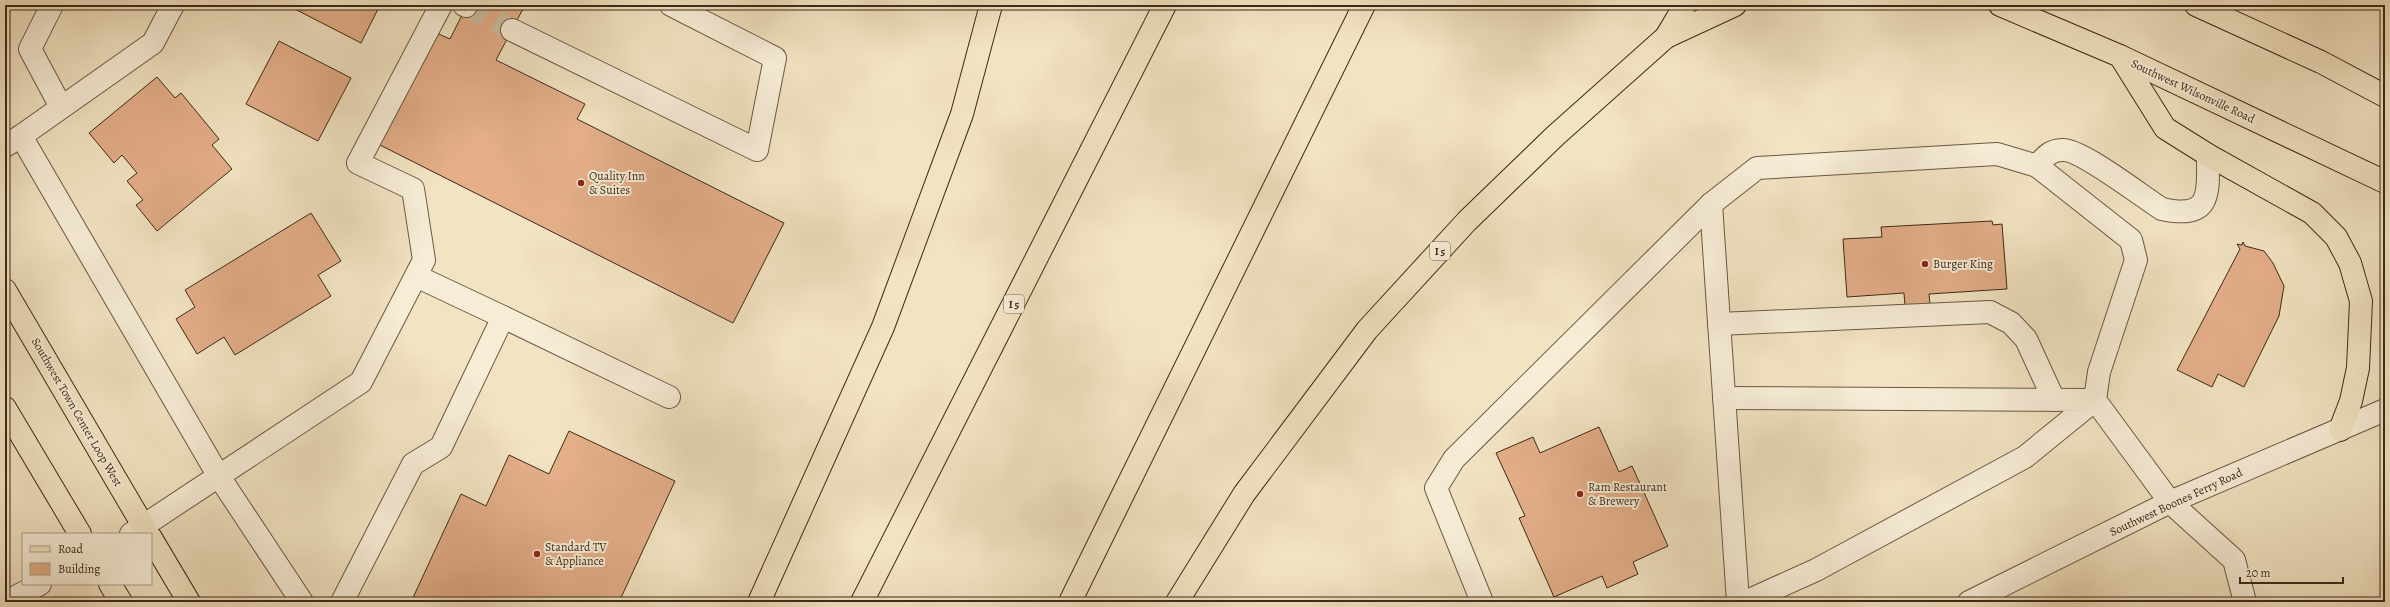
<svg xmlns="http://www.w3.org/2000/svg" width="2390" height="607" font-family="Alegreya,serif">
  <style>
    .building { fill: #e3ae88; stroke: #3c2a17 }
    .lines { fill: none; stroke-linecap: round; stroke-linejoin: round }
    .minor-tunnel { stroke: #cebea0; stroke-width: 22; stroke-dasharray: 22 11; stroke-linecap: butt }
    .minor-casing { stroke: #6a5842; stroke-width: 24 }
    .major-casing { stroke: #3c2a17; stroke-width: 24 }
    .highway-casing { stroke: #3c2a17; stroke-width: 24 }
    .minor { stroke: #f7edd7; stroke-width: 22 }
    .major { stroke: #f2e3c2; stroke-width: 22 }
    .highway { stroke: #f2e3c2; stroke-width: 22 }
    .poi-dot { fill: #8f2418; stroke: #f7edd7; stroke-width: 1.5 }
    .labels { text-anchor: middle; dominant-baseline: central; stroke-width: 4; stroke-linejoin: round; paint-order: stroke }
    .shield { fill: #f7edd7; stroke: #746451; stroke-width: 1 }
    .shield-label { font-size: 11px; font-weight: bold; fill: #3c2a17 }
    .street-label { font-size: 12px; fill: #3c2a17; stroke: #f7edd7 }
    .poi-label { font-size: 12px; fill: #3c2a17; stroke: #f7edd7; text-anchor: start }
  </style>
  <rect width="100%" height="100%" fill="#f2e3c2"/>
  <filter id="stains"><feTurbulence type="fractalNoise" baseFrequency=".005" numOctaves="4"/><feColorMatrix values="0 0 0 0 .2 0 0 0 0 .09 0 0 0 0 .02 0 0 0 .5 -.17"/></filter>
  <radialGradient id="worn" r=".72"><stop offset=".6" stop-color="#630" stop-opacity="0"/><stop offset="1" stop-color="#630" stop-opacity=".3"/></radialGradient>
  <g class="building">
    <polygon points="287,5 380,5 361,43"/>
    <polygon points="467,5 520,5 524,7 496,60 585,104 577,119 784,223 733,323 378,144 434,32 450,39"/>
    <polygon points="279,41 351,78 318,141 246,104"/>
    <polygon points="157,77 175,98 181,93 219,139 212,145 232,169 157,231 136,205 143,200 127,181 137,173 122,155 114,163 89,133"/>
    <polygon points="311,213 341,261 318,275 331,296 235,355 224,337 197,354 176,319 195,307 185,290"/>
    <polygon points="1992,221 1993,225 2002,224 2007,289 1929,294 1930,304 1905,306 1904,293 1847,297 1843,239 1882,237 1881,227"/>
    <polygon points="2243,242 2245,246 2264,251 2273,263 2284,286 2279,316 2244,387 2218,374 2212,387 2177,370 2240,249 2237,244 2242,245"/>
    <polygon points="1599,427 1619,472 1632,466 1668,546 1633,562 1638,574 1607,588 1602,576 1554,597 1519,518 1525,516 1496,453 1533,437 1540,453"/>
    <polygon points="569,431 675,481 619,602 411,602 461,494 486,506 509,455 549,474"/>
  </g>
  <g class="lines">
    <polyline class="minor-tunnel" points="466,6 512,30"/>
    <g class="minor-casing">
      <g id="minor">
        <polyline points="52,5 30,49 61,107"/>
        <polyline points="464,5 466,6"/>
        <polyline points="512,30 757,150 775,58 671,5"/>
        <polyline points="21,136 153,43 173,5"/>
        <polyline points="5,146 21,136 218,475 302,602"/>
        <path d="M2037 166C2044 158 2050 150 2062 150 2080 148 2144 198 2162 209 2212 220 2208 194 2208 155"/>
        <polyline points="1711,204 1738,602"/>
        <polyline points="503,317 669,397"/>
        <polyline points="1719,324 1990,312 2011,323 2026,339 2054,400"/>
        <polyline points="1724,398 2095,400 2025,457 1816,570 1745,602"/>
        <polyline points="131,534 361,382 424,260 413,189 358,163 441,5"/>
        <polyline points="6,602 40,584"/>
        <polyline points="342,602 413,464 441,447 503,317 416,276"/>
        <polyline points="1482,602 1436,488 1454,459 1711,204 1757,168 1997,154 2037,166 2131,240 2136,260 2099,372 2095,400 2170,502 2234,560 2245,602"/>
        <polyline points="1969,602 2170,502 2385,410"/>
      </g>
    </g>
    <g class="major-casing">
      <g id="major">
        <polyline points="2000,5 2120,56 2385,182"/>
        <polyline points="2196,5 2321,62 2385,96"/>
        <polyline points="2120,56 2165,128 2208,155 2312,213 2336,237 2350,263 2361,301 2358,368 2351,401 2340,430"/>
        <polyline points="5,290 148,534"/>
        <polyline points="5,408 80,534"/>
        <polyline points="151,538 189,602"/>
        <polyline points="110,584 121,602"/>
      </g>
    </g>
    <g class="highway-casing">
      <g id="highway">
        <polyline points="1666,37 1685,5"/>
        <polyline points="759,602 883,327 962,114 991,5"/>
        <polyline points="862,602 1165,5"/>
        <polyline points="1070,602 1364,5"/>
        <polyline points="1177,602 1244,494 1367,330 1467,221 1555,136 1666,37 1735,5"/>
      </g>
    </g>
    <use href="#minor" class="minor"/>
    <use href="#major" class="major"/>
    <use href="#highway" class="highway"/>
  </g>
  <g class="poi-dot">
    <circle cx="581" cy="183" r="4"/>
    <circle cx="1925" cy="264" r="4"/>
    <circle cx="1580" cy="494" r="4"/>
    <circle cx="537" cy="554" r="4"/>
  </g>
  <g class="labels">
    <g class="shield">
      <rect x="1430" y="242" width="20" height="18" rx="3"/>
      <rect x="1004" y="295" width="20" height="18" rx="3"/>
    </g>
    <g class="shield-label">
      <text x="1440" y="251">I 5</text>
      <text x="1014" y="304">I 5</text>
    </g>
    <g class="street-label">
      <text transform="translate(2193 91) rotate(25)">Southwest Wilsonville Road</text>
      <text transform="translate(77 412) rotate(60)">Southwest Town Center Loop West</text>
      <text transform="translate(2176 502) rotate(-25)">Southwest Boones Ferry Road</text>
    </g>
    <g class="poi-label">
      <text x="589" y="176">Quality Inn<tspan x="589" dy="14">&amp; Suites</tspan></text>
      <text x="1933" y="264">Burger King</text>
      <text x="1588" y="487">Ram Restaurant<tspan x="1588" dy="14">&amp; Brewery</tspan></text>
      <text x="545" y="547">Standard TV<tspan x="545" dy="14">&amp; Appliance</tspan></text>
    </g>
  </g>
  <rect width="2390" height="607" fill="none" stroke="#f2e3c2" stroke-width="20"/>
  <rect x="6" y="6" width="2378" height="595" fill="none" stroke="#3c2a17" stroke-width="2"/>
  <rect x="10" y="10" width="2370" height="587" fill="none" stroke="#3c2a17"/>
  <rect x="22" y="533" width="130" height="52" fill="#f7edd7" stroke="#ac9f8a"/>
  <rect x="30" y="546" width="20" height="6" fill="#f2e3c2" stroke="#ac9f8a"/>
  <text x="58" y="553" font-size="12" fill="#3c2a17">Road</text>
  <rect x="30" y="563" width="20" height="12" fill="#e3ae88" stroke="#ac9f8a"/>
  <text x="58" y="573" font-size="12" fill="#3c2a17">Building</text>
  <path d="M2240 577v6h103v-6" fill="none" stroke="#3c2a17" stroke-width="2"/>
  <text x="2246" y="577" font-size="12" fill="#3c2a17" stroke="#f7edd7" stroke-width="3" paint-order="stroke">20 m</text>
  <rect width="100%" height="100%" filter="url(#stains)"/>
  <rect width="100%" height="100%" fill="url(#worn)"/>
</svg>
